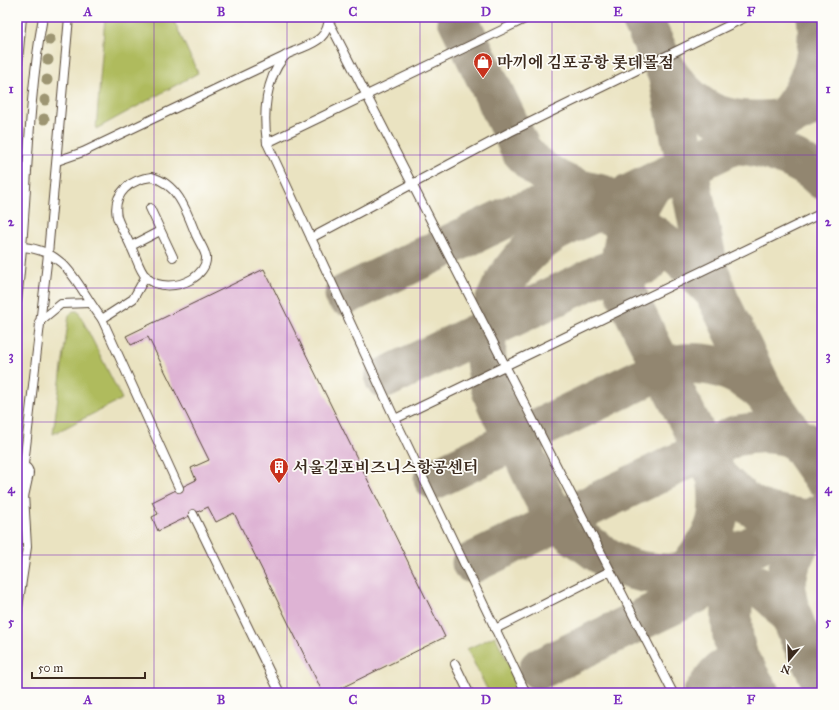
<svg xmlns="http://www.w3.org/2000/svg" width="839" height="710" font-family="'IM FELL Great Primer','Noto Serif KR',serif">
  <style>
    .green { fill: #afbb5d; stroke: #75723e }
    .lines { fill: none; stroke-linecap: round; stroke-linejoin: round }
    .taxiway { stroke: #928670; stroke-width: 41 }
    .building { fill: #deb3d4 }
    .lane-casing { stroke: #554636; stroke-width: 10 }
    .primary-casing { stroke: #554636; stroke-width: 24 }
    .lane { stroke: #fff; stroke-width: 8 }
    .primary { stroke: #fff; stroke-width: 22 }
    .tree { fill: #9d9572 }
    .grid { fill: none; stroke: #7b2cbf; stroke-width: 1; stroke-opacity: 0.55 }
    .labels { text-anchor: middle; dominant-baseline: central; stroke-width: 3.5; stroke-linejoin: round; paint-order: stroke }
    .poi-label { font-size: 16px; font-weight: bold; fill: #3b2a1e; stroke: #fdfcf7; text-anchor: start }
    .neatline { fill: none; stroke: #7b2cbf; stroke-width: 1.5 }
    .grid-label { font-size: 13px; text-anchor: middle; font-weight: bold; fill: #7b2cbf }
  </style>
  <rect width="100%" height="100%" fill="#fdfcf7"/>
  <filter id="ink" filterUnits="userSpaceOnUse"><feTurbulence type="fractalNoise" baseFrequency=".025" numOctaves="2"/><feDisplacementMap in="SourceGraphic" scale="8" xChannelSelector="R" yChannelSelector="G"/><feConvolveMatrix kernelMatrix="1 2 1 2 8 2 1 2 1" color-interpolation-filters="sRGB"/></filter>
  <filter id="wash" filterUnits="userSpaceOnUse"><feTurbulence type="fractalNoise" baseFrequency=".012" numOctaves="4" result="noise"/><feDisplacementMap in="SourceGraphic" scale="16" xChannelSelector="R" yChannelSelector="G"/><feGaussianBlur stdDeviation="0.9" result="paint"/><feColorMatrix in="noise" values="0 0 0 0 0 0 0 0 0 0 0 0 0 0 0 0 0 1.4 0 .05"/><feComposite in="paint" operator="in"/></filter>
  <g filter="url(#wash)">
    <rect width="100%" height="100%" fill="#eae3c1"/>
    <g class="green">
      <polygon points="105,17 172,17 198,73 96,129"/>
      <polygon points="73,311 78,311 122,399 53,434 69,315"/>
      <polygon points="495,636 523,693 489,693 467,649"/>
    </g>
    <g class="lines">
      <g class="taxiway">
        <path d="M457 17 521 150C543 177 568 189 602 195"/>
        <polyline points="641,17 668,74 708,268 718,299 764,393 822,476"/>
        <path d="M668 74C701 118 730 126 784 119 810 90 822 56 817 17"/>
        <path d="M822 101 555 231C502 264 472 329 492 390 500 414 514 436 525 458 534 476 543 500 555 516 563 527 575 536 586 543 613 564 630 573 665 574 698 575 728 558 757 544 778 534 800 524 822 514"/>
        <path d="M733 144C760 143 804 160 822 179"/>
        <path d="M652 184C627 226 610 257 631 305L717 477C751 511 761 514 808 520"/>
        <path d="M345 295 512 215C568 195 624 211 669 247 685 261 700 277 715 292"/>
        <polyline points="385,378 597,276 621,267 646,264"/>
        <path d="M434 479 664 368C701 357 735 367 764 393"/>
        <path d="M814 518C802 537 789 558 786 582 782 610 810 656 822 682"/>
        <path d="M472 563 735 436C763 430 786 432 811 445"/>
        <path d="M685 573C713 537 724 524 717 477"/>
        <path d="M734 578C732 604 728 636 740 661 745 672 753 682 759 693"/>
        <path d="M539 669 727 578C756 577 779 599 793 621"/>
        <path d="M704 693C718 675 722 660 747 672"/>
      </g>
    </g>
    <g id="blocks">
      <polygon class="building" points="264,269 445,637 331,693 323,693 234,513 216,522 208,507 158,531 152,517 158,514 152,502 196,480 191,468 209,460 148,337 131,345 126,336"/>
    </g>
  </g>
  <g filter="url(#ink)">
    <use href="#blocks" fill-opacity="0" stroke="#554636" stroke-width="1"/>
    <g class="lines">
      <g class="lane-casing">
        <g id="lane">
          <path d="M329 17C328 40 313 43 295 51 291 53 286 54 284 57 265 80 263 114 267 143L395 419 526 693"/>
          <polyline points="329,22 673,693"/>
          <polyline points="17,72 22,17"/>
          <polyline points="267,143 529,17"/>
          <polyline points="57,161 83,152 285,56"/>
          <path d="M152 177C178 184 187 212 196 235 199 242 205 250 206 257 207 266 199 275 192 279 178 287 158 289 146 277 139 270 136 256 131 247 127 237 120 227 117 217 112 193 131 179 152 177Z"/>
          <polyline points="150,208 173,257"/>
          <polyline points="311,238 510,132 746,17"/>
          <polyline points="131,246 160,231"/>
          <path d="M23 247C69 251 77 287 102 319L179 488"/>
          <path d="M17 301C28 208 26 109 43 17"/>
          <polyline points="102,319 133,299 146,276"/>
          <polyline points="39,322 61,304 89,303"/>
          <polyline points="395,419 822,213"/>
          <polyline points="23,473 48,254 69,17"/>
          <polyline points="193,514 280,693"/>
          <polyline points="17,614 27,547 24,494"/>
          <polyline points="495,629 610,571"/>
          <polyline points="455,664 469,693"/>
        </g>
      </g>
      <g class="primary-casing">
        <polyline id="primary" points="17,496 22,473"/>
      </g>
      <use href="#lane" class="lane"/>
      <use href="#primary" class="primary"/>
    </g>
    <g class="tree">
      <circle cx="50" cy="40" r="5.5"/>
      <circle cx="48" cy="60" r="5.5"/>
      <circle cx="47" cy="80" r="5.5"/>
      <circle cx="45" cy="100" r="5.5"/>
      <circle cx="44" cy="119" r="5.5"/>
    </g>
  </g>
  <path class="grid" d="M154 17V693M287 17V693M420 17V693M552 17V693M684 17V693M17 155H822M17 288H822M17 422H822M17 555H822"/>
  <defs>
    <g id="shop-pin" transform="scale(1)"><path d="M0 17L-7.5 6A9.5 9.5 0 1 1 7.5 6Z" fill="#c8321e" stroke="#fdfcf7"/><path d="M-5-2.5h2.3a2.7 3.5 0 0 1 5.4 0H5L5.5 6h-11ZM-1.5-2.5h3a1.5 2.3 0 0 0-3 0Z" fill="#fff"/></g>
    <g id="building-pin" transform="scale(1)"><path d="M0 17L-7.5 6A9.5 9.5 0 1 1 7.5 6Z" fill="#c8321e" stroke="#fdfcf7"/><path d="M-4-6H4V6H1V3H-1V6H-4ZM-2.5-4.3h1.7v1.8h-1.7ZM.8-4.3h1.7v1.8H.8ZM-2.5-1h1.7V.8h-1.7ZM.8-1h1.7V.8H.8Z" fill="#fff"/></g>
  </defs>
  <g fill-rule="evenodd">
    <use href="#shop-pin" x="483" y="62"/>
    <use href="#building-pin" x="279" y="467"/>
  </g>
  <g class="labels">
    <g class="poi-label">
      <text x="497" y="62">마끼에 김포공항 롯데몰점</text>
      <text x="293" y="467">서울김포비즈니스항공센터</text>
    </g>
  </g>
  <rect width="839" height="710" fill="none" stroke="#fdfcf7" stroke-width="44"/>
  <g transform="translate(789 660) rotate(199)" stroke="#fdfcf7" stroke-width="3" paint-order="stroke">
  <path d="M0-3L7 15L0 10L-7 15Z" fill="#3b2a1e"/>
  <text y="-6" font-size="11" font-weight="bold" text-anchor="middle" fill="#3b2a1e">N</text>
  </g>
  <path d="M32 672v6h113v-6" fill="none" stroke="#3b2a1e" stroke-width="2"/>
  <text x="38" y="672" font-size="12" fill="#3b2a1e" stroke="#fdfcf7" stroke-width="3" paint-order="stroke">50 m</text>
  <rect x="22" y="22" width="795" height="666" class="neatline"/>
  <g class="grid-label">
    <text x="88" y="16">A</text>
    <text x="221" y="16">B</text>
    <text x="353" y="16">C</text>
    <text x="486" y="16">D</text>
    <text x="618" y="16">E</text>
    <text x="751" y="16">F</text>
    <text x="11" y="93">1</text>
    <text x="828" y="93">1</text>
    <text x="11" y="226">2</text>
    <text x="828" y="226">2</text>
    <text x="11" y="360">3</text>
    <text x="828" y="360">3</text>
    <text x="11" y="493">4</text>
    <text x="828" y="493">4</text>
    <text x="11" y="626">5</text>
    <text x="828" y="626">5</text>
    <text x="88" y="704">A</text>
    <text x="221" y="704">B</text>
    <text x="353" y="704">C</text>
    <text x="486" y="704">D</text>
    <text x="618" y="704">E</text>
    <text x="751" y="704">F</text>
  </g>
</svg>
